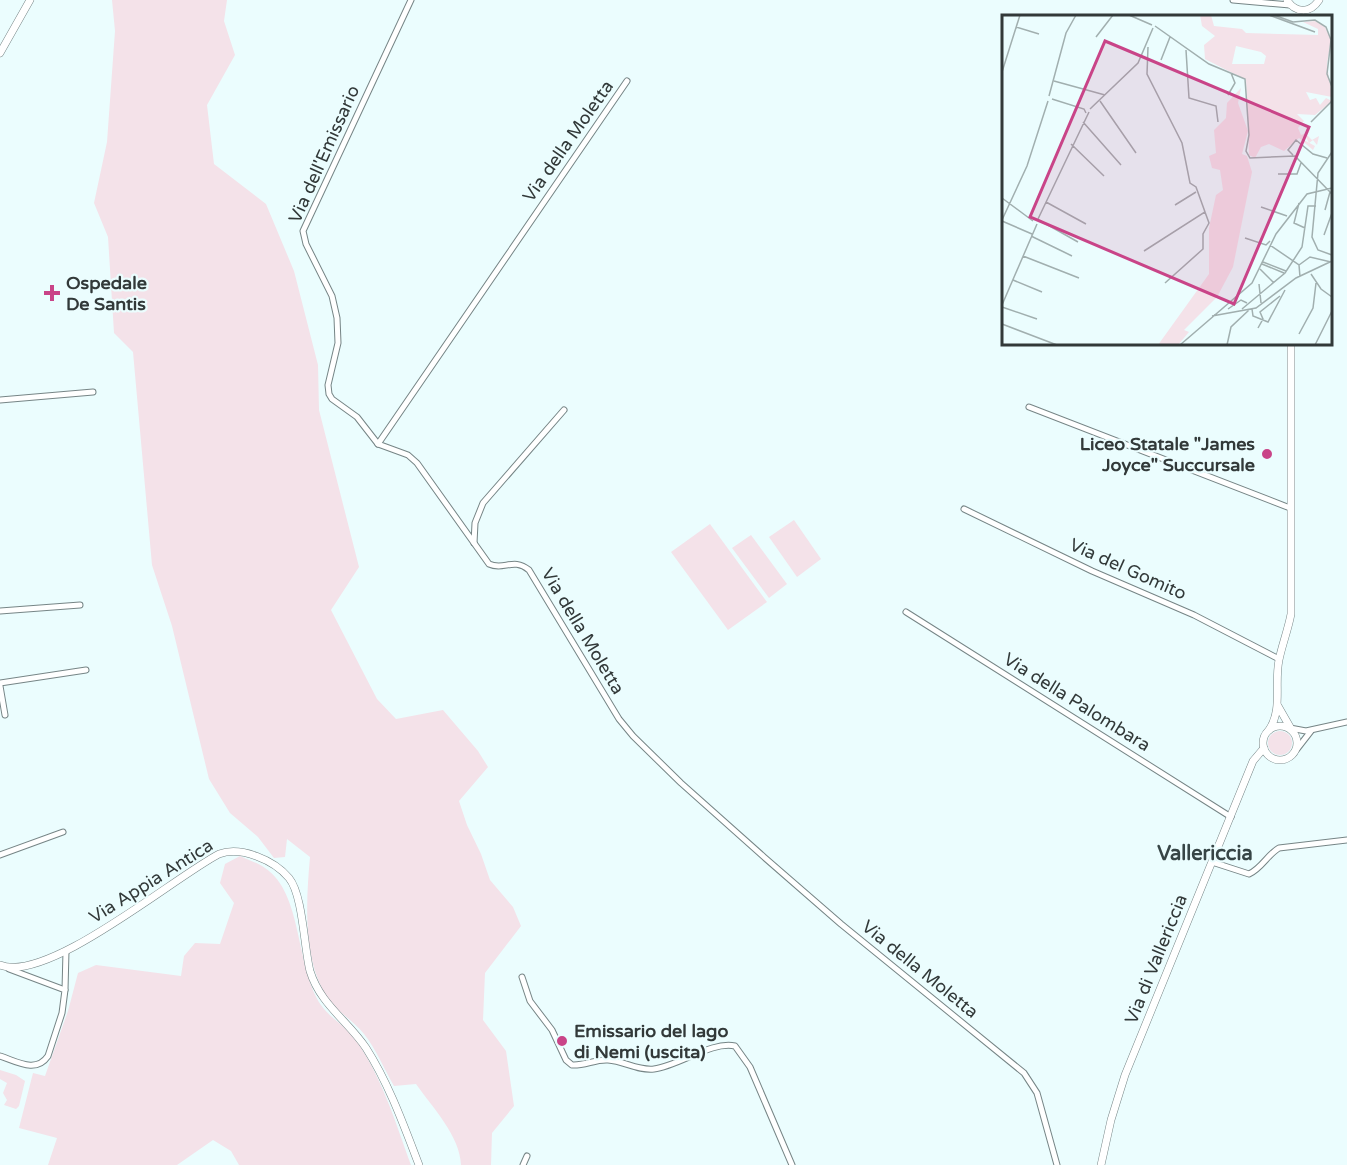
<svg xmlns="http://www.w3.org/2000/svg" width="1347" height="1165" font-family="'Varela Round',sans-serif">
  <style>
    .green { fill: #f4e2e9 }
    .lines { fill: none; stroke-linecap: round; stroke-linejoin: round }
    .minor-casing { stroke: #768586; stroke-width: 7 }
    .tertiary-casing { stroke: #768586; stroke-width: 8 }
    .minor { stroke: #fff; stroke-width: 5 }
    .tertiary { stroke: #fff; stroke-width: 7 }
    .poi-dot { fill: #c94488; stroke: #ebfdfe; stroke-width: 2 }
    .labels { text-anchor: middle; dominant-baseline: central; stroke-width: 4.5; stroke-linejoin: round; paint-order: stroke }
    .street-label { font-size: 18px; fill: #323939; stroke: #ebfdfe }
    .poi-label { font-size: 18px; font-weight: bold; fill: #323939; stroke: #ebfdfe; text-anchor: start }
    .neighbourhood-label { font-size: 20px; font-weight: bold; fill: #374546; stroke: #ebfdfe }
    .inset-road { fill: none; stroke: #a1afaf; stroke-width: 1.5 }
    .view { fill: #c94488; fill-opacity: 0.15; stroke: #c94488; stroke-width: 3 }
    .inset-edge { fill: none; stroke: #323939; stroke-width: 3 }
  </style>
  <rect width="100%" height="100%" fill="#ebfdfe"/>
  <g class="green">
    <path d="M112 0H227L224 21 235 55 207 105 214 164 266 204 294 271 318 365 319 410 359 567 331 610 377 699 396 719 443 710 478 751 488 767 459 801 467 825 481 854 490 880 513 907 521 926 485 973 483 1020 506 1051 514 1106 492 1133 491 1165H461C460 1136 433 1108 416 1084L394 1086C384 1069 376 1049 364 1034 355 1022 340 1014 330 1001 302 964 306 902 310 857L287 839 285 857 274 858 258 837 230 813 209 779 172 626 152 565 133 352 114 333 108 237 94 203 107 142 115 31Z"/>
    <polygon points="794,520 821,559 797,577 769,537"/>
    <polygon points="710,524 767,602 728,630 671,552"/>
    <polygon points="751,535 787,584 769,598 732,548"/>
    <circle cx="1280" cy="743" r="12"/>
    <path d="M240 856C248 860 258 863 265 868 303 893 295 966 321 1005 329 1017 344 1025 353 1036 381 1074 395 1121 411 1165H239L231 1151 213 1140 177 1165H48L57 1138 19 1128 33 1073 45 1076 68 1011 78 973 96 965 181 976 184 956 195 943 220 944 234 903 220 883 225 864Z"/>
    <polygon points="0,1070 16,1075 25,1081 19,1106 16,1109 4,1105 7,1100 3,1093 7,1083 0,1079"/>
  </g>
  <g class="lines">
    <g class="minor-casing">
      <g id="minor">
        <polyline points="1233,0 1290,5"/>
        <path d="M627 81 378 444 408 455 417 463 489 564C504 571 513 557 529 570L619 719 633 736 681 783 764 857 841 924 1024 1073 1037 1093 1057 1165"/>
        <polyline points="0,400 93,392"/>
        <polyline points="1029,407 1290,508"/>
        <polyline points="378,444 357,417 332,399 329,394 328,385 338,343 337,318 332,296 306,244 303,231 411,0"/>
        <polyline points="964,509 1092,571 1194,615 1279,659"/>
        <polyline points="474,543 475,523 483,503 564,410"/>
        <polyline points="0,611 80,605"/>
        <polyline points="906,612 1231,817"/>
        <polyline points="0,683 86,670"/>
        <polyline points="0,686 5,715"/>
        <polyline points="1290,728 1306,731 1347,722"/>
        <polyline points="1297,749 1311,731"/>
        <polyline points="0,855 63,832"/>
        <path d="M1212 862 1249 874C1262 868 1267 855 1279 848L1347 840"/>
        <path d="M522 977 530 1001 552 1030 566 1060 572 1065C584 1066 596 1059 608 1060 624 1061 638 1071 654 1069 679 1066 711 1041 735 1046L750 1067 792 1165"/>
        <polyline points="65,990 66,951"/>
        <path d="M0 1056C16 1061 36 1074 48 1056L62 1013 65 990 9 969"/>
        <polyline points="523,1165 527,1156"/>
      </g>
    </g>
    <g class="tertiary-casing">
      <g id="tertiary">
        <path d="M1287 0C1295 13 1310 14 1319 0"/>
        <polyline points="0,53 30,0"/>
        <polyline points="1278,706 1290,727"/>
        <circle cx="1280" cy="743" r="17"/>
        <path d="M1269 730C1283 709 1274 684 1279 660 1282 645 1288 630 1291 614V344"/>
        <path d="M0 965C47 984 173 878 219 854 241 846 274 860 289 878 303 895 304 948 310 971 320 1004 348 1021 366 1048 389 1084 404 1126 419 1165"/>
        <polyline points="1101,1165 1111,1120 1125,1075 1253,761 1264,748"/>
      </g>
    </g>
    <use href="#minor" class="minor"/>
    <use href="#tertiary" class="tertiary"/>
  </g>
  <g class="poi-dot">
    <path d="M49 284h6v6h6v6h-6v6h-6v-6h-6v-6h6z"/>
    <circle cx="1267" cy="454" r="6"/>
    <circle cx="562" cy="1041" r="6"/>
  </g>
  <g class="labels">
    <g class="street-label">
      <text transform="translate(568 141) rotate(-55)">Via della Moletta</text>
      <text transform="translate(324 154) rotate(-66)">Via dell'Emissario</text>
      <text transform="translate(1128 569) rotate(24)">Via del Gomito</text>
      <text transform="translate(583 631) rotate(59)">Via della Moletta</text>
      <text transform="translate(1077 702) rotate(32)">Via della Palombara</text>
      <text transform="translate(151 881) rotate(-32)">Via Appia Antica</text>
      <text transform="translate(1156 959) rotate(-68)">Via di Vallericcia</text>
      <text transform="translate(920 969) rotate(39)">Via della Moletta</text>
    </g>
    <g class="poi-label">
      <text x="66" y="283">Ospedale<tspan x="66" dy="21">De Santis</tspan></text>
      <text x="1255" y="444" text-anchor="end">Liceo Statale "James<tspan x="1255" dy="21">Joyce" Succursale</tspan></text>
      <text x="574" y="1031">Emissario del lago<tspan x="574" dy="21">di Nemi (uscita)</tspan></text>
    </g>
    <g class="neighbourhood-label">
      <text x="1205" y="854">Vallericcia</text>
    </g>
  </g>
  <g transform="translate(1002 15)">
    <rect width="330" height="330" fill="#ebfdfe"/>
    <path d="M198 0H209L212 11 240 14 244 18 316 20V14L301 7 313 6 323 12 329 24 325 49 330 82 304 77 308 85 314 83 318 90 324 83 330 86 313 100 295 99 302 106 296 113 299 120 307 117 305 120 310 125 317 121 315 130 311 125 307 128 303 120 300 124 313 131 311 135 297 123 282 136 267 129 259 132 253 143 247 140 244 65 203 44 202 30 213 21 200 11ZM234 31 259 37 264 41 262 49H230ZM239 73 236 88 246 116 240 139 245 141 250 157 231 252 215 282 182 315 187 317 176 330H156L207 259V213L214 180 221 175 218 155 210 153 207 141 214 138 212 115 224 103 225 88Z" fill="#f4e2e9" fill-rule="evenodd"/>
    <path class="inset-road" d="M127 0 150 10M267 0 313 17M272 0 291 7 313 5 324 12 329 25 325 59 330 72M153 11 207 49 243 64 247 120 244 136 248 143 293 141 330 179M14 12 37 19M94 22 111 0M184 35 187 83 214 91 216 107M159 45 168 22M0 57 18 0M52 66 103 80M226 80 233 68 229 58M47 81 64 18 74 0M50 84 82 94 84 98M98 86 134 138M88 94 136 48 151 13M81 107 119 150M309 107 330 86M69 129 102 161M330 137 316 158 310 222 316 235 330 240M291 140 286 135 294 125 311 139 325 143M276 159H295L299 148M0 183 31 206M44 187 84 209M297 188 292 208 303 213M173 190 194 177M259 192 285 201M323 195 328 177M36 204 87 97M0 205 25 151 46 86M37 205 76 227M0 206 30 219M322 220 330 198M29 221 70 241M243 223 264 230 268 226M268 230 297 250 298 262M142 236 203 197 194 172 188 168 180 128 145 59 146 32M21 241 77 263M261 247 284 256M260 249 282 258M297 250 308 242 329 247M258 254 272 268M309 259 319 274 330 282M11 265 40 277M163 268 201 234V219L207 208 203 197M257 269 259 288M0 290 35 209M0 292 35 304M226 294 239 285 245 288M240 294 283 258 300 232 306 191H314M250 294 251 301 266 307 283 275M210 301 254 293 294 263 330 246M0 309 55 330M256 313 261 304 258 297 278 281M297 319 311 293 314 268M178 330 250 268 274 219 305 179 330 173M225 330 229 312 247 295M313 330 330 296"/>
    <path class="view" d="M103 26 307 112 232 289 28 202Z"/>
    <rect width="330" height="330" class="inset-edge"/>
  </g>
</svg>
